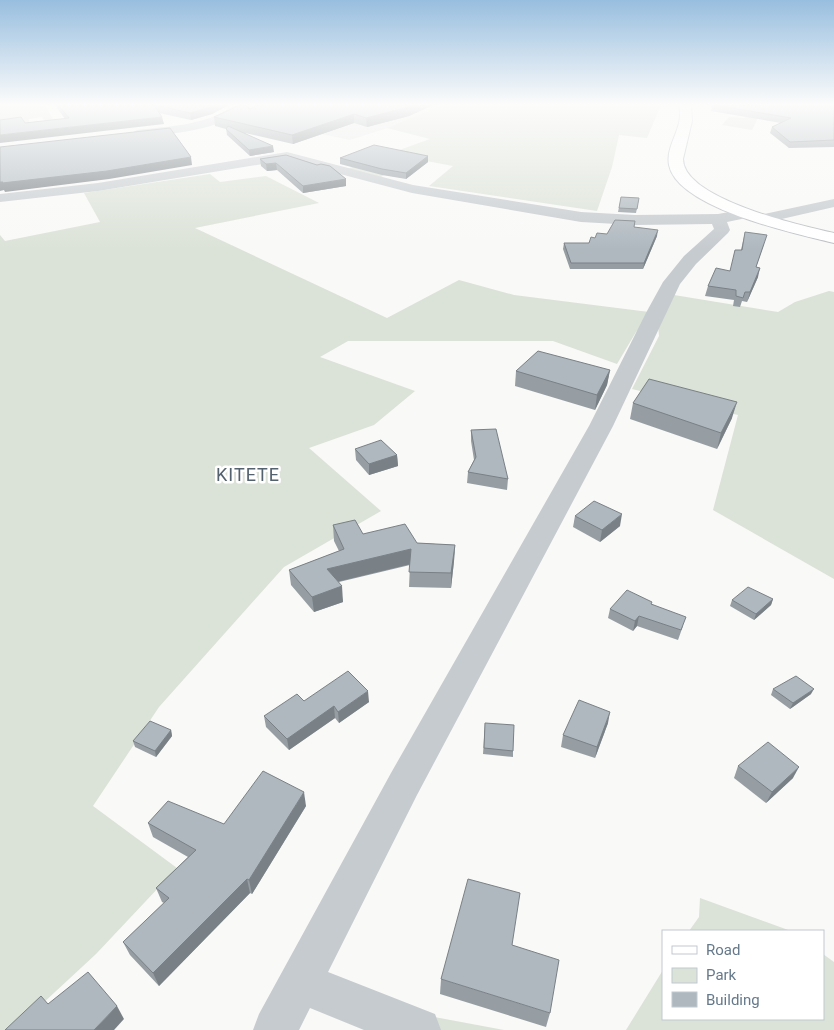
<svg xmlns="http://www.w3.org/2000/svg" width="834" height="1030" font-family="Roboto,sans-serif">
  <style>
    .built { fill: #e7e8e8 }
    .green { fill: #dbe2d7 }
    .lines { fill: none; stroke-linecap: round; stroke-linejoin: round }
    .major-casing { stroke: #bcc0c4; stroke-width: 2 }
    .minor { fill: #c6cbcf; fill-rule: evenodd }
    .major { fill: #fff; fill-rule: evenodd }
    .wall { fill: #969ea4 }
    .shaded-wall { fill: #7a8186 }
    .building { fill: #afb8bf; stroke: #7a8186 }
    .labels { text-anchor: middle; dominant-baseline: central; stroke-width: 5; stroke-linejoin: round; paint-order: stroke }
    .quarter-label { font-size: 18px; letter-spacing: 1px; fill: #54626f; stroke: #fff }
  </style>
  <rect width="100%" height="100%" fill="#f9f9f7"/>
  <polygon class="built" points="250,105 443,105 394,126 350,140 293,128 241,111"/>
  <g class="green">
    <polygon points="0,105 45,105 54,121 45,122 42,117 29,119 29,123 0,127"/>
    <polygon points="443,105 661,105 647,138 619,135 612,167 597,211 429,186 453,166 411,158 381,177 347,169 430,139 387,128"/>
    <polygon points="758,111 758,118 752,130 722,125 729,117 744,118"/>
    <polygon points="210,174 220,182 266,176 319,203 195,228 387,318 459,280 514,295 657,313 674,295 778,312 795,302 829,291 834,292 834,579 713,510 738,415 632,389 659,336 657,313 636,332 617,364 553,341 348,341 320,357 415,391 374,425 309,448 381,511 284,567 159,707 93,806 177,868 96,954 14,1030 0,1030 0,235 5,241 100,222 84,193"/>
    <polygon points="700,898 791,931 689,931 699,917"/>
    <polygon points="823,954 834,962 834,1030 626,1030 663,970 663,1019 823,1019"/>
    <polygon points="311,994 504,1030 394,1030"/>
  </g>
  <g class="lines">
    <g class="major-casing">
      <path id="major" d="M679 105H691L692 121 683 159C683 199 802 226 834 233V243C796 234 677 208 669 165 665 145 685 127 679 105Z"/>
    </g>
    <g class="minor">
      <path d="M234 105H247C224 132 169 133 137 138L131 134 137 130C170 126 206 126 234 105Z"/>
      <polygon points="287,152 413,185 581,212 635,215 718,214 746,209 751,211 754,214 751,217 727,222 730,230 728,233 696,264 680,284 613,426 417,795 328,972 435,1014 441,1030 364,1030 310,1008 299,1030 253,1030 259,1014 391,773 589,426 647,311 663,282 684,256 714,229 712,224 635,225 581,222 412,193 287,160 98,191 0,202 0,194 98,183"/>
      <polygon points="834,199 834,207 760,224 755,222 752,219 755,216"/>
    </g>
    <use href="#major" class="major"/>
  </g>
  <g class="wall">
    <polygon points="55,105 229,105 212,114 191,120 159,113 164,124 25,123 65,119"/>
    <polygon points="258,105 433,105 409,116 367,127 354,123 293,144 245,133 274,152 250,156 227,135 226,129 215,126 214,117 250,109"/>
    <polygon points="712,105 834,105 834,147 789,148 770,133 772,127 781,123 711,111"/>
    <polygon points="286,155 317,165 321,164 330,166 346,179 346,186 303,193 277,170 267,171 261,166 260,159"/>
    <polygon points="428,156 428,162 406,179 382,175 340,164 340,158"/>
    <polygon points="621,197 639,198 636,213 618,212"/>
    <polygon points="634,227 657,236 643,269 570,269 563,249 564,243 589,243 607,234"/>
    <polygon points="745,232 764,244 756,267 758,277 747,302 742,301 740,307 733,306 734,300 705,296 708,286 730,271 741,250"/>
    <polygon points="610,370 607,385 595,410 515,386 516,371"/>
    <polygon points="633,403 732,418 717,449 630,419"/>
    <polygon points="471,430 508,479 507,490 467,483 468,472 474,460 471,441"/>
    <polygon points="355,449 397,455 398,466 369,475 356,460"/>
    <polygon points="575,516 620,526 600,542 573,527"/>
    <polygon points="333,525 363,534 417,543 455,545 454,561 451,588 409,587 410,565 339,582 343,602 314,612 291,585 289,570 339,551 334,541"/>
    <polygon points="773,599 771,605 754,620 730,606 732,600"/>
    <polygon points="652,604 683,626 678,640 637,626 633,631 608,618 610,609"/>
    <polygon points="773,689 811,694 790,709 771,695"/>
    <polygon points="304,701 369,702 339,723 335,718 289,750 266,727 264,716"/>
    <polygon points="485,723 513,751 513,757 483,754"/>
    <polygon points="608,723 595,758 561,747 563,735"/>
    <polygon points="171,730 172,736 156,757 135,747 133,741"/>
    <polygon points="738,766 793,778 766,803 734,778"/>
    <polygon points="306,806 252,894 250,893 159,986 130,955 123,942 164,903 162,902 156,888 188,857 153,837 148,823 224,824"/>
    <polygon points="441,979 550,1013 546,1027 440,994"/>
  </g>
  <g class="shaded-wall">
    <polygon points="215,105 229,105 212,114 191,120 190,113"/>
    <polygon points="414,105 433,105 409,116 367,127 366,118"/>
    <polygon points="354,114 354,123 293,144 292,135"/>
    <polygon points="162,117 164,124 0,143 0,135"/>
    <polygon points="273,146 274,152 250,156 249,150"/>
    <polygon points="428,156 428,162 406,179 406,173"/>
    <polygon points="191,157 192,165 109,179 5,192 4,190 0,191 0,182"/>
    <polygon points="276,163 277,170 267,171 266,164"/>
    <polygon points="346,179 346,186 303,193 303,186"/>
    <polygon points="658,230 657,236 643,269 644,263"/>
    <polygon points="760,268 758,277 747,302 750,292"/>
    <polygon points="610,370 607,385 595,410 597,395"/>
    <polygon points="737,402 732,418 717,449 721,433"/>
    <polygon points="397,455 398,466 369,475 369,464"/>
    <polygon points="622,514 620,526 600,542 602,530"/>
    <polygon points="455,545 454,561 451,588 451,573"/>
    <polygon points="411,549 411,564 328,584 327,569"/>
    <polygon points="342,586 343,602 314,612 312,597"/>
    <polygon points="773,599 771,605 754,620 756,614"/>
    <polygon points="639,616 637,626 633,631 635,621"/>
    <polygon points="814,689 811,694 790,709 793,703"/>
    <polygon points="368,691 369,702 339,723 338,712"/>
    <polygon points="334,706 335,718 289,750 287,739"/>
    <polygon points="610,712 608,723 595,758 597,747"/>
    <polygon points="171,730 172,736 156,757 155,751"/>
    <polygon points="799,767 793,778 766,803 772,792"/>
    <polygon points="304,792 306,806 252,894 249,880"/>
    <polygon points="247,879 250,893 159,986 153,973"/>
    <polygon points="117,1006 124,1019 114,1030 94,1030"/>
  </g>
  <g class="building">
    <polygon points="58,105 154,105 162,117 0,135 0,120 21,117 25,123 69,118"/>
    <polygon points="155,105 215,105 211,107 190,113"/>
    <polygon points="239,105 245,105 250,109 258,105 414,105 409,107 366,118 354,114 292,135 214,117 236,107"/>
    <polygon points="714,105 834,105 834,140 790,142 772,127 791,118"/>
    <polygon points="228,126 273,146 249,150 226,129"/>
    <polygon points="170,128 191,157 107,171 2,183 3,182 0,182 0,147"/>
    <polygon points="374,145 428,156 406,173 382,169 340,158"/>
    <polygon points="286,155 317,165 321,164 330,166 346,179 303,186 276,163 266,164 260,159"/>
    <polygon points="621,197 639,198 637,209 619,208"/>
    <polygon points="615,220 635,221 634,227 658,230 644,263 571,263 564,243 589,243 591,237 595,238 597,233 607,234"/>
    <polygon points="745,232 767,235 756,267 760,268 750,292 745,292 743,298 736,296 736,290 708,286 716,268 730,271 735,250 742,250"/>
    <polygon points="538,351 610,370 597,395 516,371"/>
    <polygon points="649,379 737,402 721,433 633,403"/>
    <polygon points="496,429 508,479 468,472 476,457 471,430"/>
    <polygon points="381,440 397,455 369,464 355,449"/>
    <polygon points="594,501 622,514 602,530 575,516"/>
    <polygon points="355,520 363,534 405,524 417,543 455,545 451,573 409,572 411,549 327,569 342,586 312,597 289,570 344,549 333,525"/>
    <polygon points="748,587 773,599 756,614 732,600"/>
    <polygon points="627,590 652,602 651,604 686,617 681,630 639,616 635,621 610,609"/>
    <polygon points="348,671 368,691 338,712 334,706 287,739 264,716 297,694 304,701"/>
    <polygon points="796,676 814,689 793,703 773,689"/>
    <polygon points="579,700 610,712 597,747 563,735"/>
    <polygon points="150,721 171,730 155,751 133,741"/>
    <polygon points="485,723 514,725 513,751 484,748"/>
    <polygon points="768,742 799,767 772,792 738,766"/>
    <polygon points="263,771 304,792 249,880 247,879 153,973 123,942 169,898 156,888 196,850 148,823 168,801 224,824"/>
    <polygon points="468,879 520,893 512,945 559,960 550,1013 441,979"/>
    <polygon points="88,972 117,1006 94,1030 5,1030 41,996 48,1004"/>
  </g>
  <linearGradient id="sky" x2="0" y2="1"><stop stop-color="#98bedf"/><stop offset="0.42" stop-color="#fcfcfb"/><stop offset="1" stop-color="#fcfcfb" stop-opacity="0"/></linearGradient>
  <rect width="834" height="249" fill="url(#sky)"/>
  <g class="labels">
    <g class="quarter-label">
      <text x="248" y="474">KITETE</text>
    </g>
  </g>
  <rect x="662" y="930" width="162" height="90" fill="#ffffff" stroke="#c1c9d1"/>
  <rect x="672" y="946" width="25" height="8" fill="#ffffff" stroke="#c1c9d1"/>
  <text x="706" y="955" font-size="15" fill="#65798b">Road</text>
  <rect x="672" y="968" width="25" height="15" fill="#dbe2d7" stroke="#c1c9d1"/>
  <text x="706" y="980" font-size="15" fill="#65798b">Park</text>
  <rect x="672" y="992" width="25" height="15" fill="#afb8bf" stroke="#c1c9d1"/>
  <text x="706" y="1005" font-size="15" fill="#65798b">Building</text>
</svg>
